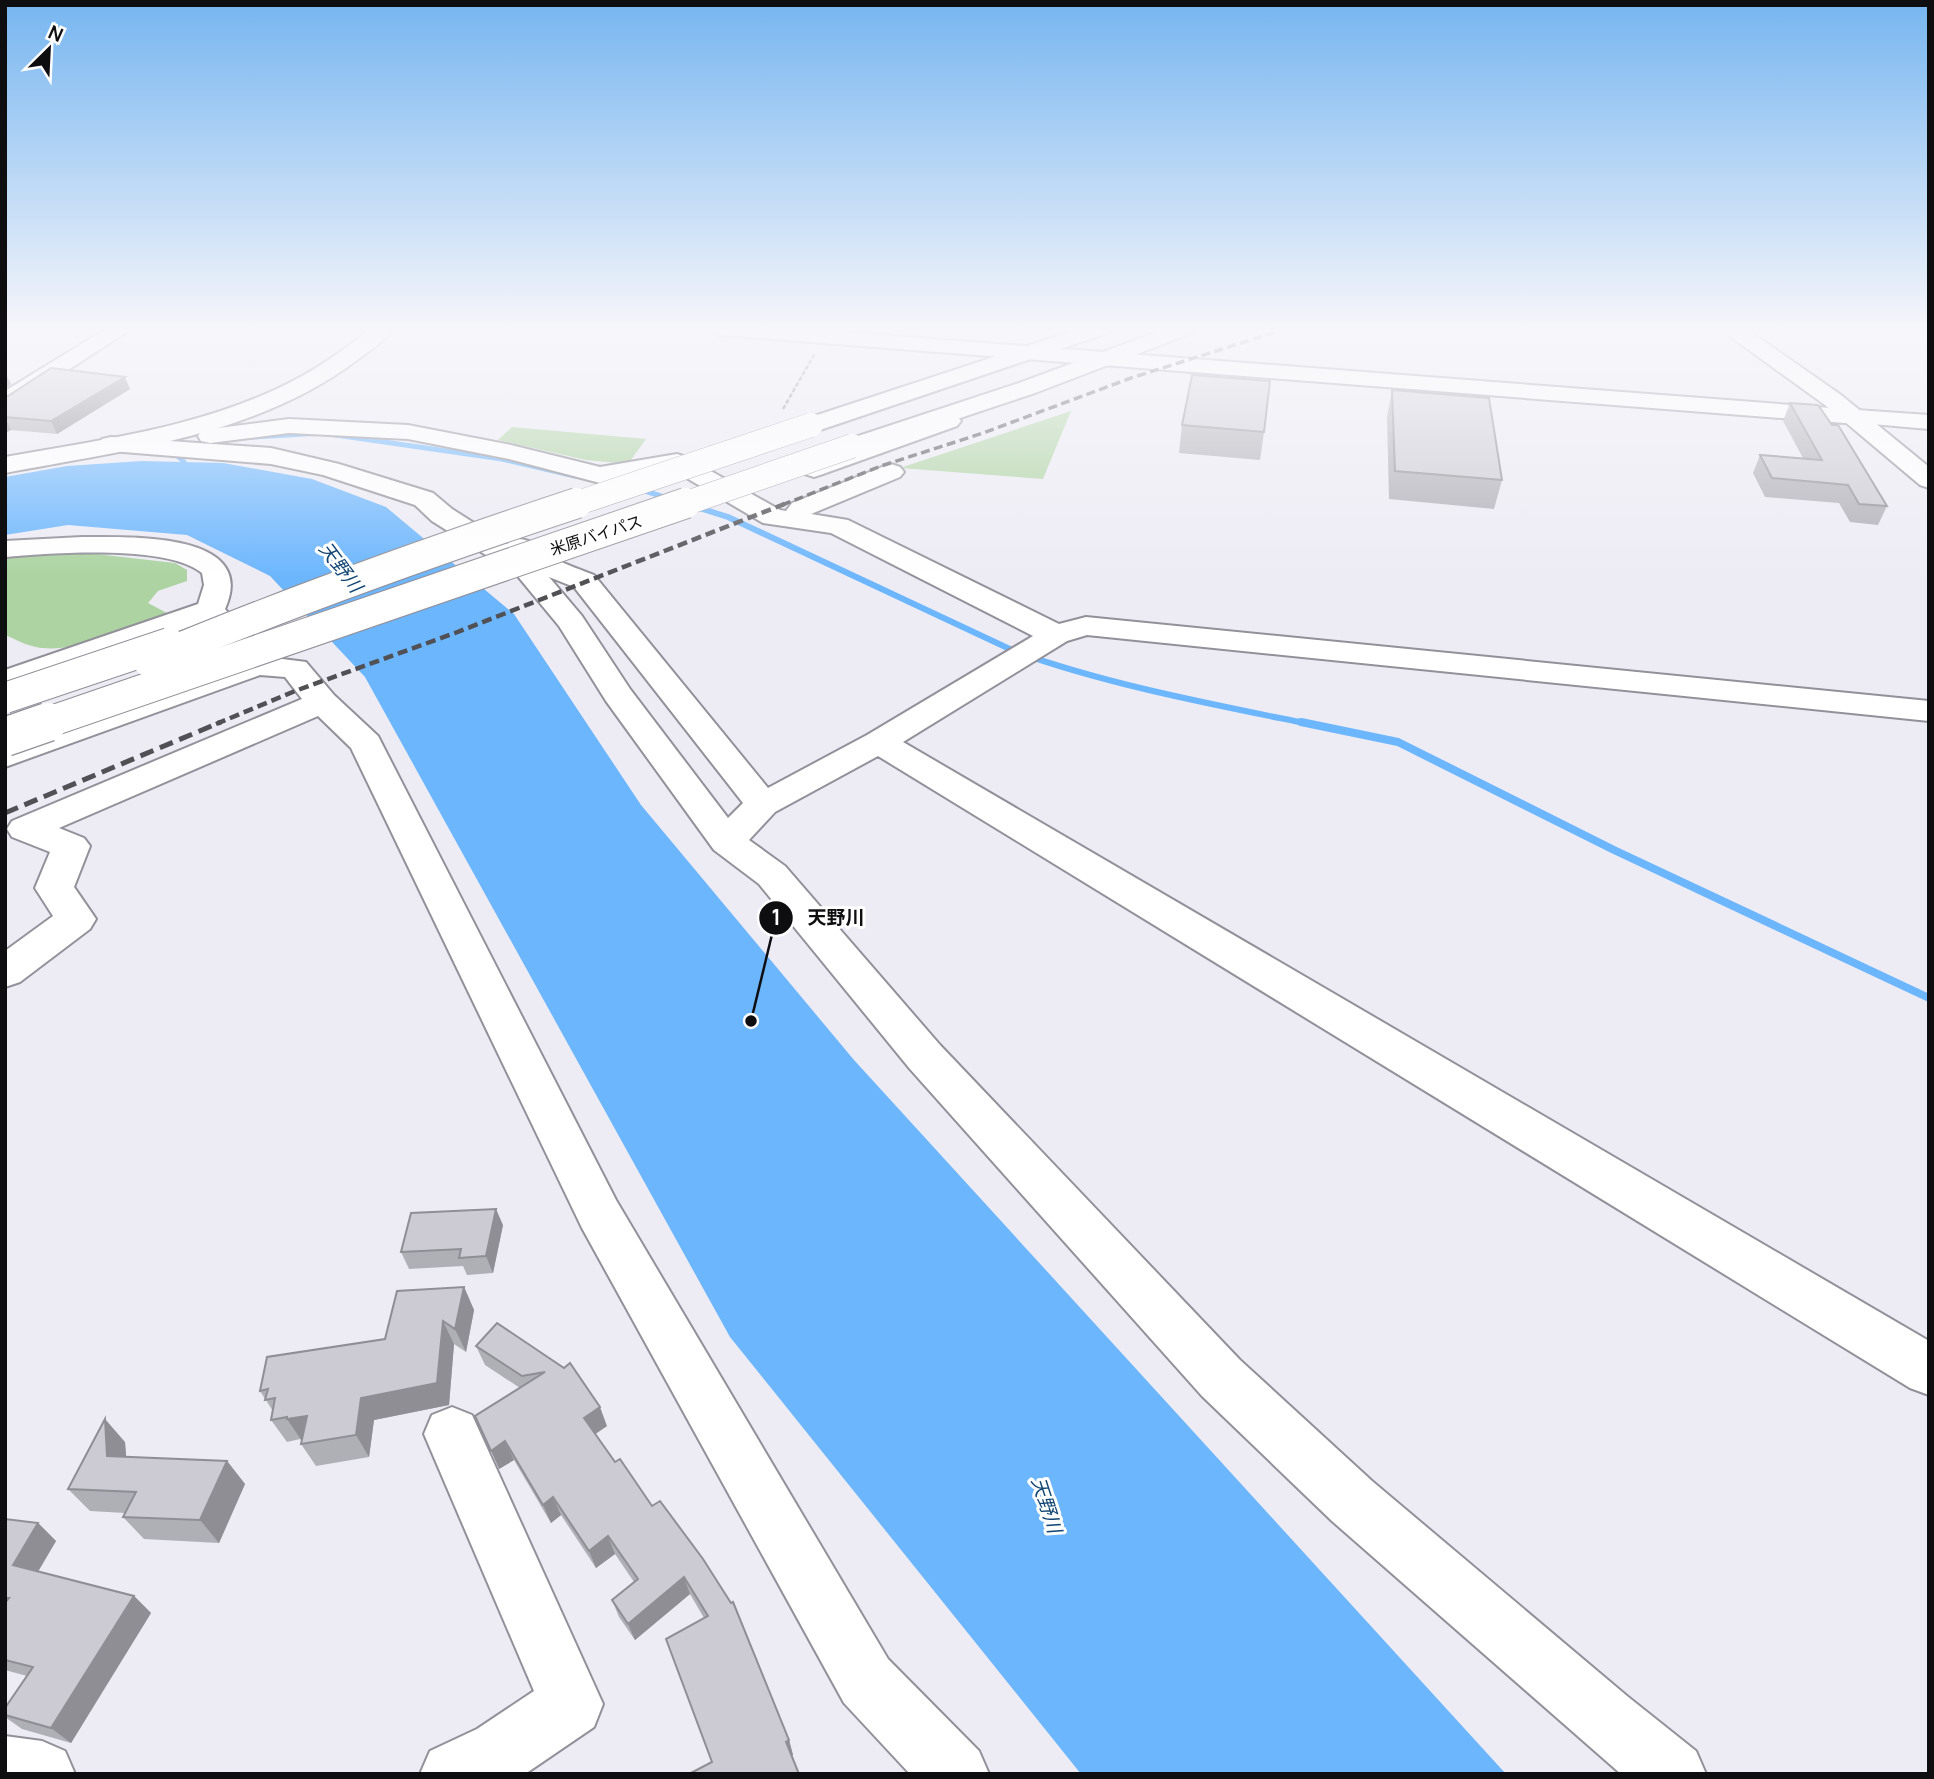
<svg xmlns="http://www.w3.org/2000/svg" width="1934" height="1779" font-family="Manrope,'Noto Sans JP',sans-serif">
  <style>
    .green { fill: #acd3a1 }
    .water { fill: #6cb6fd }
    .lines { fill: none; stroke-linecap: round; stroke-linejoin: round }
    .stream-far2 { stroke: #6cb6fd; stroke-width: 5 }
    .stream-far1 { stroke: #6cb6fd; stroke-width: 6 }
    .stream { stroke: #6cb6fd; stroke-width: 8 }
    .minor-casing { stroke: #92919a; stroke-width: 4 }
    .major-casing { stroke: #92919a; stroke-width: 4 }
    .highway-casing { stroke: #92919a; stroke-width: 4 }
    .path { stroke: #89888e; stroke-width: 2.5; stroke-dasharray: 4.5 2; stroke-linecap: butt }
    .minor { fill: #fff; fill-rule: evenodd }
    .major { fill: #fff; fill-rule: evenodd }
    .highway { fill: #fff; fill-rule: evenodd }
    .rail-far2 { stroke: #515055; stroke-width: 3.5; stroke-dasharray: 9 4.5; stroke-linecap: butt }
    .rail-far1 { stroke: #515055; stroke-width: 4.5; stroke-dasharray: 10 5; stroke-linecap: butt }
    .rail { stroke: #515055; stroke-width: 5; stroke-dasharray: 14 7; stroke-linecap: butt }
    .highway-bridge-far2-casing { stroke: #92919a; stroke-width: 25; stroke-linecap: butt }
    .highway-bridge-far1-casing { stroke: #92919a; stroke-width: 32; stroke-linecap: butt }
    .highway-bridge-casing { stroke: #92919a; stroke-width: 41; stroke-linecap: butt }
    .highway-bridge-far2 { stroke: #fff; stroke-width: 24 }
    .highway-bridge-far1 { stroke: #fff; stroke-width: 30 }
    .highway-bridge { stroke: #fff; stroke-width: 38 }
    .wall { fill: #afafb6 }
    .shaded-wall { fill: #8f8e94 }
    .building { fill: #cccbd4; stroke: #8f8e94; stroke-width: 2 }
    .labels { text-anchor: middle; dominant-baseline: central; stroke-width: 6; stroke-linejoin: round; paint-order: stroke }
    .far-street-label { font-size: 16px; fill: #0e0d10; stroke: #fff }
    .water-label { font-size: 19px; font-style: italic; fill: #114673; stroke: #fff }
    .leader { fill: none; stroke: #0e0d10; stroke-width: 2.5 }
    .callout-dot { fill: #0e0d10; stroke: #fff; stroke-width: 2.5 }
    .mark-label { font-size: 21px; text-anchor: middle; font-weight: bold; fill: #fff }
    .callout-label { font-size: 19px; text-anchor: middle; font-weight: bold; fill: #0e0d10; stroke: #fff; stroke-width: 6; stroke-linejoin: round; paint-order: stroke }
  </style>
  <rect width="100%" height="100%" fill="#edecf5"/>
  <g class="green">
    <polygon points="1071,411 1043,479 900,468"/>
    <polygon points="512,427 646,439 628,464 586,460 498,440"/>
    <path d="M61 550 175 563 187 570V581L158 591 148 603 167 613C136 628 70 655 36 647 25 645 15 639 5 635V555Z"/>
  </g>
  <polygon class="water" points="142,461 223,463 312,479 386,507 514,614 641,805 854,1060 1506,1774 1081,1774 730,1337 365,677 270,576 187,535 68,525 5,535 5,477 67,466"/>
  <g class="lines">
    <g class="stream-far2">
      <polyline points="252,437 322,433 502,459 575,476"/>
      <polyline points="176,469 184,462 174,453 178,451"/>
      <polyline points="639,489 670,499"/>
    </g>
    <path class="stream-far1" d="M696 507 728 517 1014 651C1109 685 1211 704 1309 724"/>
    <polyline class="stream" points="1301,722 1398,742 1614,850 1929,998"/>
    <g class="minor-casing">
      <g id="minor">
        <polygon points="106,329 131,329 13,406 5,408 5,391"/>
        <polygon points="710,329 804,329 1857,410 1865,412 1869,417 1865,422 1857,424 720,335 713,333"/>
        <polygon points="949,414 957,416 961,421 957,426 823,474 814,477 805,474 801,469 805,464"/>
        <path d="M289 419 408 425 511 445 600 467 677 454 686 457 780 510 786 511 792 503 882 467 891 464 900 467 904 472 900 477 811 514 848 520 1059 624 1086 617 1929 701V721L1087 635 1067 641 903 742 1929 1341V1395L1910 1388 878 756 775 812 749 840 785 866 940 1045 1240 1360 1372 1481 1627 1696 1696 1751 1706 1774H1621L1332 1521 1202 1396 910 1069 759 884 714 850 606 701 559 626 516 574 432 521 415 505 323 475 271 464 111 451 102 449 99 444 102 439 111 437 271 448 339 464 433 493 452 509 507 544 510 540C531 535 539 550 556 559 568 566 582 570 594 575L768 788 867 735 1033 636 831 533 763 523 673 470 600 483 509 459 408 439 289 433 210 443 201 441 198 436 201 431 210 429ZM549 577 574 587 743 803 728 818 630 689 582 616Z"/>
        <path d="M82 537C128 537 260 531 225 609L267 657 306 662 334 695 378 736 616 1200 888 1659 979 1751 989 1774H910L844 1703 582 1228 351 748 318 716 59 828 84 838 90 846 74 887 96 919 90 929 20 982 5 987V951L53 916 35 888 50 852 12 837 7 829 12 821 302 699 285 677 260 675 5 767V745L237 661 204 622 5 691V670L198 604 204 585 202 573C167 544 51 553 5 557V541Z"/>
        <polygon points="452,1407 472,1415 603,1704 594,1727 525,1774 420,1774 430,1751 477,1729 534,1691 424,1434 432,1415"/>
        <polygon points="5,1736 42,1741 65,1751 75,1774 5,1774"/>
      </g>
    </g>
    <g class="major-casing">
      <g id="major">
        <path d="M370 329H393C385 341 369 351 357 360 257 436 125 450 5 473V457C106 439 213 426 304 375 327 362 349 346 370 329Z"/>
        <polygon points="1857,410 1929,415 1929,429 1849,422 1845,417 1849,412"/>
      </g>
    </g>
    <g class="highway-casing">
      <g id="highway">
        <polygon points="1079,329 1111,329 1108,333 820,430 811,432 802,430 799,425 802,420"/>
        <polygon points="1165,329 1195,329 1192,333 1035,393 861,451 852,453 843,451 840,446 843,441 1019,383"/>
        <polygon points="1720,329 1745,329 1765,342 1841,395 1929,467 1929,488 1920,485 1825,405"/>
      </g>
    </g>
    <polyline class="path" points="783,409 815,353"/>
    <use href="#minor" class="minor"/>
    <use href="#major" class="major"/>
    <use href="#highway" class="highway"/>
    <polyline class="rail-far2" points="782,505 881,466 983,433 1131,378 1285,329"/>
    <polyline class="rail-far1" points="216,724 295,691 455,633 787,503"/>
    <polyline class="rail" points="5,813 221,722"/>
    <g class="highway-bridge-far2-casing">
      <g id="highway-bridge-far2">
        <polyline points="572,505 811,425"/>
        <polyline points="681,505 852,446"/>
      </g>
    </g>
    <g class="highway-bridge-far1-casing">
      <g id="highway-bridge-far1">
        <path d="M148 661C289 602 432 551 577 503"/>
        <polyline points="5,698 169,643"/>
        <polyline points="43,724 686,503"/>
      </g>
    </g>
    <g class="highway-bridge-casing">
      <polyline id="highway-bridge" points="5,737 48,722"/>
    </g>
    <use href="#highway-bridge-far2" class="highway-bridge-far2"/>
    <use href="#highway-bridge-far1" class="highway-bridge-far1"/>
    <use href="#highway-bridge" class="highway-bridge"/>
  </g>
  <g class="wall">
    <polygon points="130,389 57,434 11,430 5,433 5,396"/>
    <polygon points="1392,390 1502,480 1494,509 1389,499 1387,417"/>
    <polygon points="1790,403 1887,506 1878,525 1850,522 1839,503 1765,497 1753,473 1760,455 1803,458 1783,421"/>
    <polygon points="1182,425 1264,432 1260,460 1179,453"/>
    <polygon points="503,1225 493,1273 467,1275 463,1266 409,1269 401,1252"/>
    <polygon points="464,1287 474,1310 466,1352 454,1344 449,1405 374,1420 369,1457 316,1466 301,1444 302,1441 300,1439 287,1442 271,1420 273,1411 260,1391 385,1339"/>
    <polygon points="497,1323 607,1426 595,1434 789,1740 793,1755 712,1762 704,1618 690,1594 635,1640 619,1617 612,1600 634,1582 615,1554 596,1568 561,1515 551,1523 514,1460 499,1469 520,1388 485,1365 476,1346"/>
    <polygon points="125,1442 126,1457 227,1461 245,1484 219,1543 144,1539 123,1517 125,1513 90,1511 68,1489"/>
    <polygon points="5,1519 38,1523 56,1541 38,1571 134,1596 151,1613 71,1743 22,1729 5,1717 27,1676 5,1670"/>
  </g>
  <g class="shaded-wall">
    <polygon points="5,372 11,384 5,389"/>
    <polygon points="125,377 130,389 57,434 51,421"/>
    <polygon points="5,417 11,430 5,433"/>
    <polygon points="496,1209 503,1225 493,1273 486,1256"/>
    <polygon points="464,1287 474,1310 466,1352 455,1329"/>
    <polygon points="443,1321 454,1344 449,1405 374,1420 369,1457 356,1435 361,1398"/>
    <polygon points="600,1407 607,1426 591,1437 584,1418"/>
    <polygon points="307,1416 302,1441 287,1419"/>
    <polygon points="105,1419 125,1442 128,1480 107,1456"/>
    <polygon points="505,1441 514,1460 499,1469 491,1451"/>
    <polygon points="227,1461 245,1484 219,1543 200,1520"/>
    <polygon points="553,1497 561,1515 551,1523 543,1505"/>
    <polygon points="38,1523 56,1541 32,1582 13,1565"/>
    <polygon points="608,1536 615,1554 596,1568 589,1551"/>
    <polygon points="684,1577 690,1594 635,1640 628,1624"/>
    <polygon points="134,1596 151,1613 71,1743 51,1728"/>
    <polygon points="789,1740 793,1755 790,1757 786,1742"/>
  </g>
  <g class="building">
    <polygon points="51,368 125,377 51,421 5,417 5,396 8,396"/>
    <polygon points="1192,375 1270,381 1264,432 1182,425"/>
    <polygon points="1392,390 1489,398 1502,480 1395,471"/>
    <polygon points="1790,403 1818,405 1832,425 1838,425 1887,506 1859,504 1848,485 1772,478 1760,455 1822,460"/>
    <polygon points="496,1209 486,1256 459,1258 461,1249 401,1252 411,1213"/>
    <polygon points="464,1287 455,1329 443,1321 437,1383 361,1398 356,1435 301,1444 307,1416 287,1419 287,1417 271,1420 275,1398 265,1400 268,1389 260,1391 267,1357 385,1339 397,1291"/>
    <polygon points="497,1323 564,1368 570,1363 600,1407 584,1418 615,1462 620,1459 652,1506 660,1501 703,1559 731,1603 733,1602 789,1740 786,1742 799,1774 689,1774 712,1762 666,1639 708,1616 684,1577 628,1624 612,1600 638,1579 608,1536 589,1551 553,1497 543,1505 505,1441 491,1451 475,1416 545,1372 522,1376 476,1346"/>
    <polygon points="105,1419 107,1456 227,1461 200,1520 123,1517 136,1492 68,1489"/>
    <polygon points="5,1519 38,1523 13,1565 134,1596 51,1728 5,1715 5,1708 33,1667 5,1660 5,1603 9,1598 5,1598"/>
  </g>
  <linearGradient id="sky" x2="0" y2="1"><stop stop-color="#76b5f0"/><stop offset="0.57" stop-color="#f7f6fa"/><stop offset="1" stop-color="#f7f6fa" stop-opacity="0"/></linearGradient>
  <rect width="1934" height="578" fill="url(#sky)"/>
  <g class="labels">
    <g class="far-street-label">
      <text transform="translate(596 535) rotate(-18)">米原バイパス</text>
    </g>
    <g class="water-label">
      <text transform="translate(341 567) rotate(53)">天野川</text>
      <text transform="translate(1047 1505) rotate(72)">天野川</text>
    </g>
  </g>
  <path class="leader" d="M751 1021L776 918"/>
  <g class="callout-dot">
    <circle cx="751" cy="1021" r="7"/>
    <circle cx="776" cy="918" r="18"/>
  </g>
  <g class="mark-label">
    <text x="776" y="925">1</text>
  </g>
  <g class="callout-label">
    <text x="836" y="924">天野川</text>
  </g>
  <rect width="1934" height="1779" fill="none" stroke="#0e0d10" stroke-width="14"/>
  <g transform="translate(49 49) rotate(24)" stroke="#ffffff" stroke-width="5" paint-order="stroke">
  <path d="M0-5L12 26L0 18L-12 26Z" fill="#0e0d10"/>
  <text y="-10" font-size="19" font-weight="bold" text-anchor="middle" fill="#0e0d10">N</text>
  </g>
</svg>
